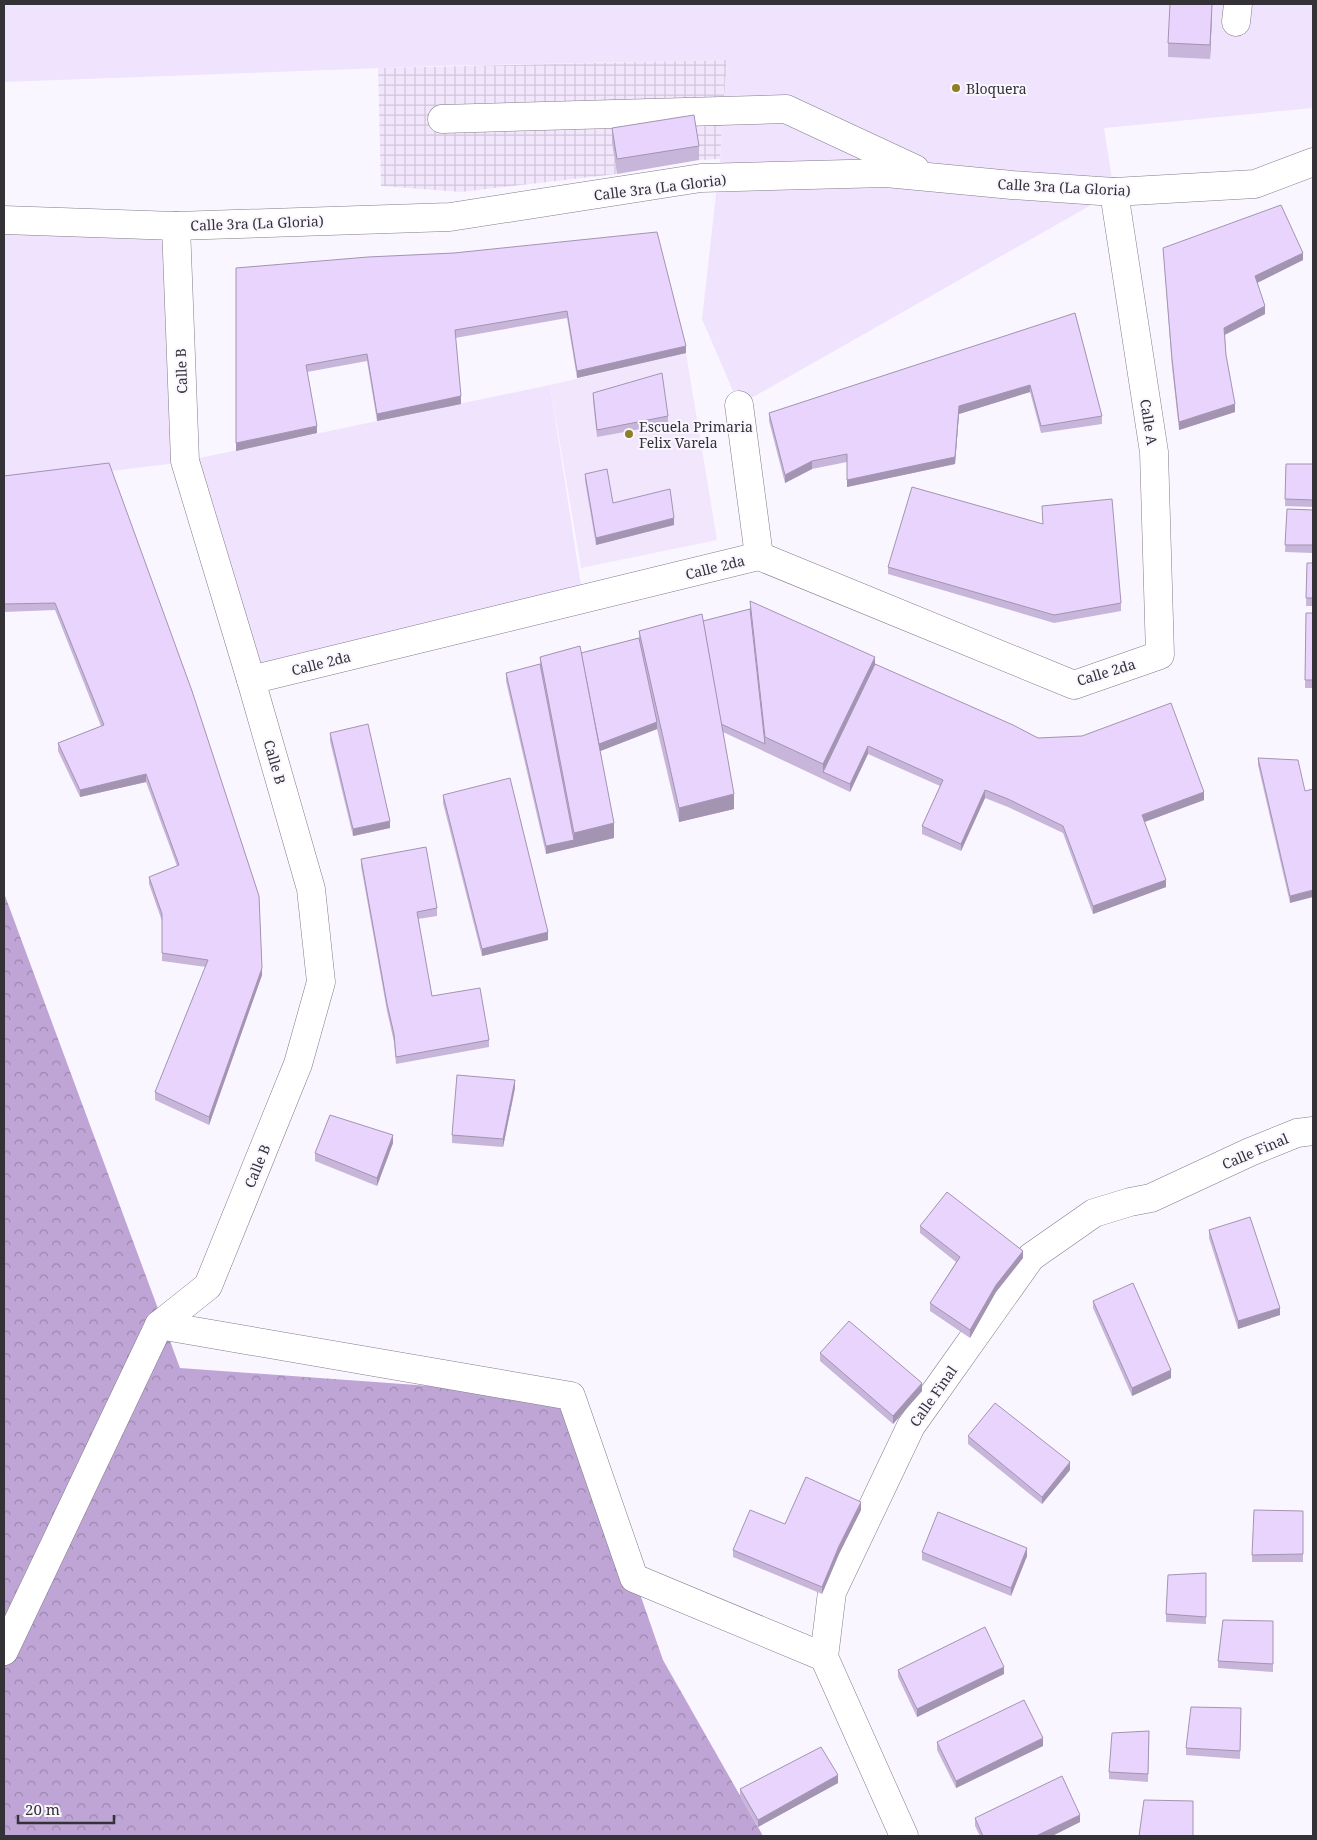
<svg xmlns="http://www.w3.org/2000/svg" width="1317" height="1840" font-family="'Noto Serif',serif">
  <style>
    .built { fill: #f2e6fd }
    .industrial { fill: url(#industrial-grid) }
    .green { fill: #f0e3fd }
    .forest { fill: url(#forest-crowns) }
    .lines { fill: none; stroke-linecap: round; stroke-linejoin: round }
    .minor-casing { stroke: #827b89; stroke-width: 29 }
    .minor { stroke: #fff; stroke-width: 28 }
    .wall { fill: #c8b6da }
    .shaded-wall { fill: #a394b1 }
    .building { fill: #e9d4fd; stroke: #a394b1 }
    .poi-dot { fill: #8e7e24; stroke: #faf6ff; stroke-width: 2 }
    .labels { text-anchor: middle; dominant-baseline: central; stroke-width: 4; stroke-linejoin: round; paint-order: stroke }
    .poi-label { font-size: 14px; fill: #343137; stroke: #faf6ff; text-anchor: start }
    .street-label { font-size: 14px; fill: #343137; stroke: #faf6ff }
  </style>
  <defs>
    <pattern id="industrial-grid" width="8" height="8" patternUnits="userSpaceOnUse" patternTransform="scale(1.25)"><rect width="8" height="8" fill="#f2e6fd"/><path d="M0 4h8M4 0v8" fill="none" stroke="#d0c6d9"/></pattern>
    <pattern id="forest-crowns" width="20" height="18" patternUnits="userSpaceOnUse" patternTransform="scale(1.25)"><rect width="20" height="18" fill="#bfa5d6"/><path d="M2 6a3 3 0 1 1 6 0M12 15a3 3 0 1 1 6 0" fill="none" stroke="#9c87ae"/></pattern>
  </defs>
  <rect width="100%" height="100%" fill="#faf6ff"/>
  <polygon class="built" points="686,353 717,540 581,568 550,385"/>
  <polygon class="industrial" points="727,60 720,159 699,160 694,130 612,143 617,174 461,192 381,186 378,68"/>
  <g class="green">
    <polygon points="4,4 1313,4 1313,108 1104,128 1114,192 739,405 702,319 720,159 727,60 436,66 4,82"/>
    <polygon points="4,220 176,226 185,461 550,385 583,599 251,680 185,462 4,484"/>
  </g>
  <polygon class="forest" points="4,893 180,1368 571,1396 663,1660 763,1836 4,1836"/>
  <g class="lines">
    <g class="minor-casing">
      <g id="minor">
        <polyline points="1236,22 1238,4"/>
        <polyline points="442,119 786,109 915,169"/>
        <polyline points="4,220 176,226 450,217 701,178 886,173 1012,185 1114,192 1255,184 1313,162"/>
        <polyline points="739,405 759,556"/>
        <polyline points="251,680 759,556 1074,685 1160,655 1154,452 1114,192"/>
        <polyline points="159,1325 571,1396 634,1578 824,1657"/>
        <polyline points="4,1651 159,1325 208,1286 298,1064 321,982 311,889 251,680 185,461 176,226"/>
        <polyline points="904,1836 824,1657 832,1592 911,1426 1031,1257 1094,1213 1130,1202 1151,1198 1250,1152 1297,1133 1313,1131"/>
      </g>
    </g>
    <use href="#minor" class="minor"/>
  </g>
  <g class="wall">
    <polygon points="1212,15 1210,59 1168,57 1168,43"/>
    <polygon points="612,128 699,146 699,160 617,174 612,143"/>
    <polygon points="1163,248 1303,260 1257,283 1265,314 1225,335 1226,355 1235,412 1179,430 1172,367"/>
    <polygon points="454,253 686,353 577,378 567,318 455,338 461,404 377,421 367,361 307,372 317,433 236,451 236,268"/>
    <polygon points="1075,313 1102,416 1102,424 1041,433 1030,392 959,414 955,464 847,487 847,462 812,469 785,483 769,421 769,413"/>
    <polygon points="593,393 668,416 668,424 597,437 593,400"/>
    <polygon points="1286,464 1313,464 1313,507 1285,506"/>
    <polygon points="585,474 613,503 674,525 596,545 585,481"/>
    <polygon points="4,476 262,975 209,1125 155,1100 155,1092 206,967 162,961 162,921 149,884 149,877 177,866 146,782 80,797 58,751 58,743 101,726 55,610 4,612"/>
    <polygon points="1287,509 1313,510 1313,553 1285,552"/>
    <polygon points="1307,563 1313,563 1313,606 1306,606"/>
    <polygon points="888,567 1121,603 1121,611 1054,623 888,574"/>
    <polygon points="750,601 875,664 1038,738 1204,800 1144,822 1166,887 1093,914 1063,833 1008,807 985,798 961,851 922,834 922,826 940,786 868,754 850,792 723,732 734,809 679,822 657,729 600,751 614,838 546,854 506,681 506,673 540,664 540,657 581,653 639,638 639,631 703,621 750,609"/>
    <polygon points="1306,613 1313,613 1313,688 1305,688"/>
    <polygon points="330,733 390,828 353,836 330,741"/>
    <polygon points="1258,758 1305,791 1290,903 1258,765"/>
    <polygon points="443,795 548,940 482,956 443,803"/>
    <polygon points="361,859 437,908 437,916 418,919 432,996 489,1040 489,1047 396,1064 394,1042 387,1011 361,866"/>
    <polygon points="515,1088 503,1147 452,1143 452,1135"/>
    <polygon points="393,1143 377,1186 315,1161 315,1153"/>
    <polygon points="920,1226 1023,1258 996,1292 970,1338 930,1311 930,1303 956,1262 920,1233"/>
    <polygon points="1209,1230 1280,1315 1238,1329 1209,1238"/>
    <polygon points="1093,1301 1171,1378 1132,1396 1093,1308"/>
    <polygon points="820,1353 922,1391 893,1424 820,1361"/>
    <polygon points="968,1436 1070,1470 1042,1504 968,1444"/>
    <polygon points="861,1510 839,1554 822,1594 733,1557 733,1550 785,1524"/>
    <polygon points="1303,1511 1303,1562 1252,1562 1252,1555"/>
    <polygon points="922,1552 1027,1556 1011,1596 922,1560"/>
    <polygon points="1206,1573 1206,1624 1166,1622 1166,1614"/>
    <polygon points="1273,1621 1273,1672 1218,1668 1218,1661"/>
    <polygon points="898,1670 1004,1674 917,1717 898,1677"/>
    <polygon points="1241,1708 1240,1759 1186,1755 1186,1748"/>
    <polygon points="1149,1731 1148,1782 1109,1779 1109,1772"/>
    <polygon points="937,1742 1043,1746 956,1788 937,1750"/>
    <polygon points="838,1783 758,1827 740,1796 740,1789"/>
    <polygon points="975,1818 1080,1822 1052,1836 980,1836 975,1826"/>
  </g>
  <g class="shaded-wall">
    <polygon points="1212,4 1212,15 1210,59 1210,45"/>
    <polygon points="1303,253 1303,260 1255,284 1255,276"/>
    <polygon points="1265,306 1265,314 1224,335 1224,328"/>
    <polygon points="686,346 686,353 577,378 577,371"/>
    <polygon points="1030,385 1030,392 959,414 955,464 847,487 847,480 959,406"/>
    <polygon points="461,396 461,404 377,421 377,414"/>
    <polygon points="1235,404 1235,412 1179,430 1179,422"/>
    <polygon points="317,426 317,433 236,451 236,443"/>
    <polygon points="812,461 812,469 785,483 785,475"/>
    <polygon points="674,518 674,525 596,545 596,538"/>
    <polygon points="875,657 875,671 823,772 823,764"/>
    <polygon points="657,722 657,729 598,752 598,744"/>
    <polygon points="868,746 868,754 850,792 850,784"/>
    <polygon points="146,774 146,782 80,797 80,790"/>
    <polygon points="985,790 985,798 961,851 961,844"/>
    <polygon points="1204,792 1204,800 1142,823 1142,815"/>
    <polygon points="734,794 734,809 679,822 679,808"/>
    <polygon points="390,821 390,828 353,836 353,829"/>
    <polygon points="614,823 614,838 546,854 546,846 574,840 574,833"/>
    <polygon points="1166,880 1166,887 1093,914 1093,906"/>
    <polygon points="1313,890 1313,897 1290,903 1290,896"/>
    <polygon points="548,932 548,940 482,956 482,949"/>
    <polygon points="262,968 262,975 209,1125 209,1117"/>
    <polygon points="515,1080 515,1088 503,1147 503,1139"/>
    <polygon points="393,1135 393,1143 377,1186 377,1178"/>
    <polygon points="1023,1251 1023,1258 996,1292 970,1338 970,1330 996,1285"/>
    <polygon points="1280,1308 1280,1315 1238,1329 1238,1321"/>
    <polygon points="1171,1370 1171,1378 1132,1396 1132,1388"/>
    <polygon points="922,1383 922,1391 893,1424 893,1416"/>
    <polygon points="1070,1462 1070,1470 1042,1504 1042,1497"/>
    <polygon points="861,1502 861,1510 839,1554 822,1594 822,1587 839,1546"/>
    <polygon points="1027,1548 1027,1556 1011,1596 1011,1588"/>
    <polygon points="1004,1667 1004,1674 917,1717 917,1709"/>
    <polygon points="1043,1738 1043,1746 956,1788 956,1781"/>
    <polygon points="838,1775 838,1783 758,1827 758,1820"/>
    <polygon points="1080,1815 1080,1822 1052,1836 1036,1836"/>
  </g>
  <g class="building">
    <polygon points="1170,4 1212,4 1210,45 1168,43"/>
    <polygon points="694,115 699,146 617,159 612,128"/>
    <polygon points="1281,205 1303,253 1255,276 1265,306 1224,328 1226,355 1235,404 1179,422 1172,359 1163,248"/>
    <polygon points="657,232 686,346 577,371 567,311 455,330 461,396 377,414 367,354 306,365 317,426 236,443 236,268 368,257 454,253"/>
    <polygon points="1075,313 1102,416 1041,426 1030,385 959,406 955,457 847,480 847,454 812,461 785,475 769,413"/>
    <polygon points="662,373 668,416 597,430 593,393"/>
    <polygon points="109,463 192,691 259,896 262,968 209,1117 155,1092 208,960 162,953 162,914 149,877 179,865 146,774 80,790 58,743 104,725 55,603 4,604 4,476"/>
    <polygon points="1286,464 1313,464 1313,500 1285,499"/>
    <polygon points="607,469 613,503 670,489 674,518 596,538 585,474"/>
    <polygon points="912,487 1043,524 1042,506 1112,499 1121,603 1054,615 888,567"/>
    <polygon points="1287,509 1313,510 1313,545 1285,545"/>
    <polygon points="1307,563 1313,563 1313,598 1306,598"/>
    <polygon points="750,601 875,657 823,764 765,737"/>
    <polygon points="750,609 765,744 721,724 703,621"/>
    <polygon points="1306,613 1313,613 1313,680 1305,680"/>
    <polygon points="702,614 734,794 679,808 639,631"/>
    <polygon points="639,638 657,722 599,744 581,653"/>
    <polygon points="580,646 614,823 574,833 540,657"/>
    <polygon points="540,664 574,840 546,846 506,673"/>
    <polygon points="875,664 1013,725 1038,738 1082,736 1171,703 1204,792 1142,815 1166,880 1093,906 1063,826 1008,799 985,790 961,844 922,826 943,780 868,746 850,784 823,772"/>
    <polygon points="368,724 390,821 353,829 330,733"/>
    <polygon points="1258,758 1298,760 1305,791 1313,789 1313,890 1290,896"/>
    <polygon points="510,778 548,932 482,949 443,795"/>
    <polygon points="426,847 437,908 417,912 432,996 480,988 489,1040 396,1057 394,1034 387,1004 361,859"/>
    <polygon points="457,1075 515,1080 503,1139 452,1135"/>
    <polygon points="330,1115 393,1135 377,1178 315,1153"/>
    <polygon points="947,1192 1023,1251 996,1285 970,1330 930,1303 960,1257 920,1226"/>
    <polygon points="1250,1217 1280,1308 1238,1321 1209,1230"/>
    <polygon points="1133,1283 1171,1370 1132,1388 1093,1301"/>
    <polygon points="849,1321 922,1383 893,1416 820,1353"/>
    <polygon points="995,1403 1070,1462 1042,1497 968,1436"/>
    <polygon points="806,1477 861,1502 839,1546 822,1587 733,1550 750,1510 785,1524"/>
    <polygon points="1254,1510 1303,1511 1303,1554 1252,1555"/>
    <polygon points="938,1512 1027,1548 1011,1588 922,1552"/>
    <polygon points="1206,1573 1206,1617 1166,1614 1168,1575"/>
    <polygon points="1223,1620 1273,1621 1273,1664 1218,1661"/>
    <polygon points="985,1627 1004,1667 917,1709 898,1670"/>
    <polygon points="1024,1700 1043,1738 956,1781 937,1742"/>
    <polygon points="1191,1707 1241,1708 1240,1751 1186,1748"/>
    <polygon points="1149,1731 1148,1774 1109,1772 1112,1733"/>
    <polygon points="821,1747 838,1775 758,1820 740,1789"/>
    <polygon points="1062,1776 1080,1815 1036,1836 983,1836 975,1818"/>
    <polygon points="1144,1800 1193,1801 1193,1836 1139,1836"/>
  </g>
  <g class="poi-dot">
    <circle cx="956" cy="88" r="5"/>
    <circle cx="629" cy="434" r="5"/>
  </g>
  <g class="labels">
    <g class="poi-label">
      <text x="966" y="88">Bloquera</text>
      <text x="639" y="426">Escuela Primaria<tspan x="639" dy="16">Felix Varela</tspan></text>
    </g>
    <g class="street-label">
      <text transform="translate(660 187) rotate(-7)">Calle 3ra (La Gloria)</text>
      <text transform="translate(1064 187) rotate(3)">Calle 3ra (La Gloria)</text>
      <text transform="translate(257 223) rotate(-2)">Calle 3ra (La Gloria)</text>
      <text transform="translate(181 371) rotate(-92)">Calle B</text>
      <text transform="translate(1149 422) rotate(81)">Calle A</text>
      <text transform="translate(715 567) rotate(-14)">Calle 2da</text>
      <text transform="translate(321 663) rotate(-14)">Calle 2da</text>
      <text transform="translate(1106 672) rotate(-17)">Calle 2da</text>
      <text transform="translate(275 762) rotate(74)">Calle B</text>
      <text transform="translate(1255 1151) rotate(-23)">Calle Final</text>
      <text transform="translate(257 1166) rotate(-68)">Calle B</text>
      <text transform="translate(933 1396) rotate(-55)">Calle Final</text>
    </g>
  </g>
  <rect width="1317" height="1840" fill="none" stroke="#343137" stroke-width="10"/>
  <path d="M18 1815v8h96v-8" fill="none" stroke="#343137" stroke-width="2.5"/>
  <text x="25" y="1815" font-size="15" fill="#343137" stroke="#faf6ff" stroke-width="4" paint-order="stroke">20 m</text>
</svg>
